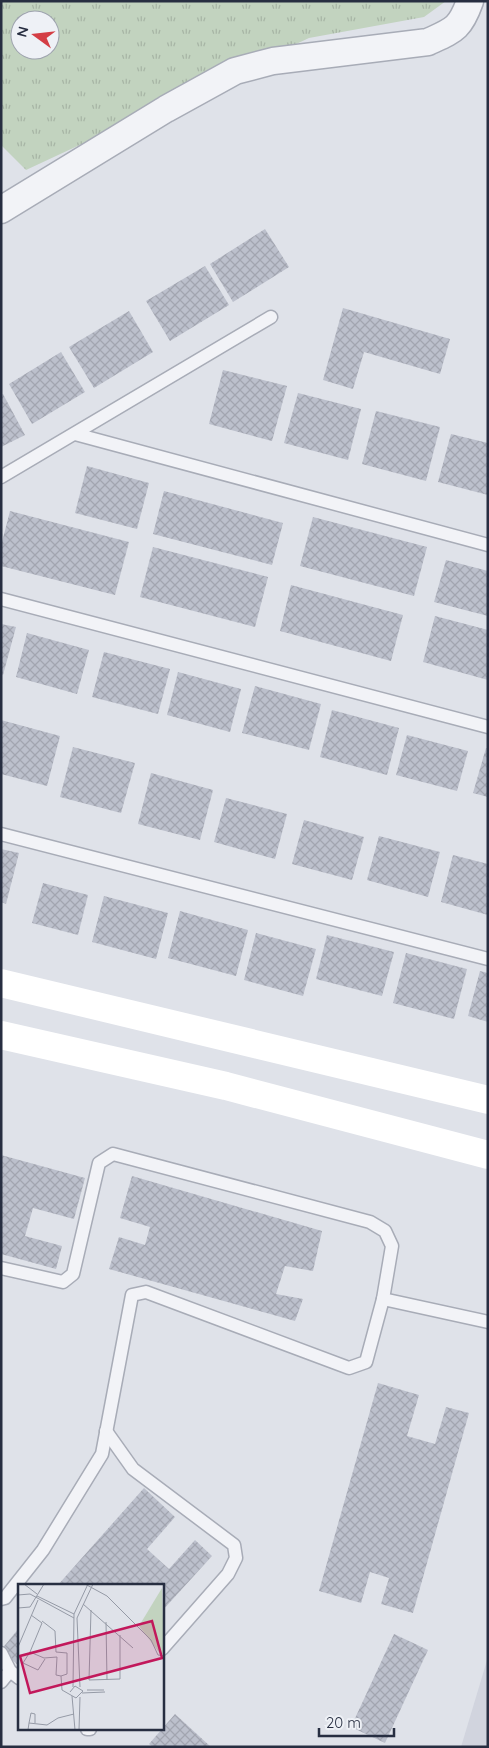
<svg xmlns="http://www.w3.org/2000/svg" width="489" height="1748" font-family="Quicksand,sans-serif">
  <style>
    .built { fill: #d1d4de }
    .grass { fill: url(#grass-tufts); fill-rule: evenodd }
    .building { fill: url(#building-cross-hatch) }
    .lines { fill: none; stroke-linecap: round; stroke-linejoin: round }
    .lane-casing { stroke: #a8acb7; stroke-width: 15 }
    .street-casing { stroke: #a8acb7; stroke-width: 29 }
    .lane { stroke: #f2f3f7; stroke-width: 12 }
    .street { stroke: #f2f3f7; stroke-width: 26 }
    .secondary { stroke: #fff; stroke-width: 28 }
    .inset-road { fill: none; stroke: #959aa6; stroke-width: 1 }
    .view { fill: #c2185b; fill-opacity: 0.15; stroke: #c2185b; stroke-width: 2.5 }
    .inset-edge { fill: none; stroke: #272e41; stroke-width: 2.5 }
  </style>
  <defs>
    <pattern id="grass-tufts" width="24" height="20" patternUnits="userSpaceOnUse" patternTransform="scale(1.25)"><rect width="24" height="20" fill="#c2d3bf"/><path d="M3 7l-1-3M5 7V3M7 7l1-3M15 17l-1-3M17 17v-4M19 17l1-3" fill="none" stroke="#a7b5a5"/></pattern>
    <pattern id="building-cross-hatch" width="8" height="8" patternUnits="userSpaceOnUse" patternTransform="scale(1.25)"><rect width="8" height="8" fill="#bcc0cc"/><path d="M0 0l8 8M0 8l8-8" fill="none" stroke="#a2a5b0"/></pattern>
  </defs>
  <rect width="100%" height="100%" fill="#dfe2e9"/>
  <polygon class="built" points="488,1657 488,1747 461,1747"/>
  <path class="grass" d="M1 1H446L424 17 309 38 26 170 1 145ZM20 20H50V50H20Z"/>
  <g class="building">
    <polygon points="265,229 289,267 233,302 210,264"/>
    <polygon points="205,266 229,305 170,341 146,301"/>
    <polygon points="343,308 450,339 440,374 364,352 353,389 323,380"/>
    <polygon points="129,311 153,352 94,388 69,347"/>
    <polygon points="61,352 85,392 32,424 9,384"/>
    <polygon points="223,370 287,386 272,441 209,424"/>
    <polygon points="298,393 361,409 348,460 284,443"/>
    <polygon points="3,394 25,435 1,447 1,395"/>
    <polygon points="376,411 440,427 426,481 362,464"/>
    <polygon points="451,434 488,443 488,495 438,482"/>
    <polygon points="87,466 149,483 137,529 75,513"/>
    <polygon points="164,491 283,523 272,565 153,534"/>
    <polygon points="10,511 129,542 115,595 1,566 1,546"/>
    <polygon points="313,517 427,547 414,596 300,566"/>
    <polygon points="153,547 268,577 255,627 140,597"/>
    <polygon points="446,560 488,571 488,616 434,602"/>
    <polygon points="291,585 403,615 391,661 280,631"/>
    <polygon points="435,616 488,630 488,680 423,662"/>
    <polygon points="1,624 16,627 3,675 1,674"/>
    <polygon points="27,633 89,650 77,694 16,677"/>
    <polygon points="104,652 170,669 158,714 92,697"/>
    <polygon points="178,672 241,689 230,732 167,715"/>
    <polygon points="255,686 321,704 309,750 242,733"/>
    <polygon points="332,710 399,728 387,775 320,757"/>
    <polygon points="1,720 60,736 47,786 1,774"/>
    <polygon points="407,735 468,751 457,791 396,775"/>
    <polygon points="73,747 135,763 121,813 60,797"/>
    <polygon points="486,748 488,748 488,797 473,793"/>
    <polygon points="151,773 213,790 200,840 138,824"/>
    <polygon points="226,798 287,814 275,859 214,842"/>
    <polygon points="304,820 364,837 352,880 292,864"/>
    <polygon points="379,836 440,852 428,897 367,880"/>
    <polygon points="1,849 19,853 6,904 1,902"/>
    <polygon points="453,855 488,864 488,915 441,902"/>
    <polygon points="43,883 88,895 78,935 32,923"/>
    <polygon points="104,896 168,913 156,959 92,942"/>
    <polygon points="180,911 248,930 236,976 168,958"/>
    <polygon points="256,933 316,949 303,996 244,980"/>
    <polygon points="327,935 394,952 382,996 316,979"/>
    <polygon points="406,953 467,969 454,1019 393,1003"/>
    <polygon points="480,971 488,973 488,1022 468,1016"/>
    <polygon points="1,1155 85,1178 74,1219 33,1208 25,1236 62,1246 56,1269 1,1254"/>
    <polygon points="132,1176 322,1231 313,1271 285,1266 276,1294 303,1299 295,1321 109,1269 119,1237 145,1245 150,1227 120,1218"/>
    <polygon points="378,1383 419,1395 407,1436 435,1444 446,1407 469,1413 413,1613 381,1604 389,1578 370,1572 361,1603 319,1591"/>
    <polygon points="144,1488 175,1517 147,1549 169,1569 195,1540 212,1556 162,1611 162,1586 57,1586"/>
    <polygon points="19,1628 19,1666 1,1650"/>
    <polygon points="394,1634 428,1650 385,1743 351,1727"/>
    <polygon points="175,1714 211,1747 153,1747 149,1744"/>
  </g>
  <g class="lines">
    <g class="lane-casing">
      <g id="lane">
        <polyline points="75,434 488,545"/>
        <polyline points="1,477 271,317"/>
        <polyline points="1,599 488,727"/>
        <polyline points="1,834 488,959"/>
        <polyline points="1,1268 63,1282 73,1274 99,1163 113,1154 370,1222 385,1231 392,1246 383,1299"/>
        <polyline points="106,1431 133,1469 234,1545 236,1558 228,1574 162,1649"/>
        <polyline points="1,1599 5,1598 43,1550 102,1454 132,1295 146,1292 349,1368 366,1362 383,1299 488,1322"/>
        <polyline points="1,1653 10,1671 19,1678"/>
        <polyline points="1,1682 10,1671"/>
        <polyline points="87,1729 90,1729"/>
      </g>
    </g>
    <g class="street-casing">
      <path id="street" d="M1 210 166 109 235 71 273 61 428 42C454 30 460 29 470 1"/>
    </g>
    <use href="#lane" class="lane"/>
    <use href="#street" class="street"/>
    <g class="secondary">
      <polyline points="1,983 488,1100"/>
      <polyline points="1,1035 226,1086 488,1155"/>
    </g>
  </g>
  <g transform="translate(18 1584)">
    <rect width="146" height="146" fill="#dfe2e9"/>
    <path d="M144 4 146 70 143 71 121 42Z" fill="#c2d3bf"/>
    <path class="inset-road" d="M6 0 19 10M67 0 89 12 133 56 140 71 147 72M0 11 12 10 56 34M19 12 56 30M65 20 115 64M0 24 12 23 26 0M73 26 71 96 102 95V51M13 31 24 39 12 68 26 74 39 73 38 91 43 92 44 106 58 114 65 107 57 102 52 108M24 37 37 47 38 68 49 69V90L43 92M88 38 89 96M0 63 20 16M12 68 5 79 20 86 27 75M55 103 56 30 70 0M62 103 59 34 75 0M69 106H86M64 109 87 108M54 112 57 146M11 139 13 129 17 130V139M10 146 11 139 29 141 40 134 56 130M61 146 62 113"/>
    <path class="view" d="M134 37 144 74 12 109 2 72Z"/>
    <rect width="146" height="146" class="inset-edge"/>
  </g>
  <rect width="489" height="1748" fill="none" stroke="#272e41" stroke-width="5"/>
  <g transform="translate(35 35) rotate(285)"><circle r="24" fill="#eef1f6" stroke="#9ea3ae"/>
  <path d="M0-4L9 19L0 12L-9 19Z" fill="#d43e45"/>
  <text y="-8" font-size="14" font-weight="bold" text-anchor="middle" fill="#272e41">N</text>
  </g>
  <path d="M319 1728v8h75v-8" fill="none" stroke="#272e41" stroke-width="2.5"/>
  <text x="326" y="1728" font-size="15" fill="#272e41" stroke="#eef1f6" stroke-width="4" paint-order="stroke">20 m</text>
</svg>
